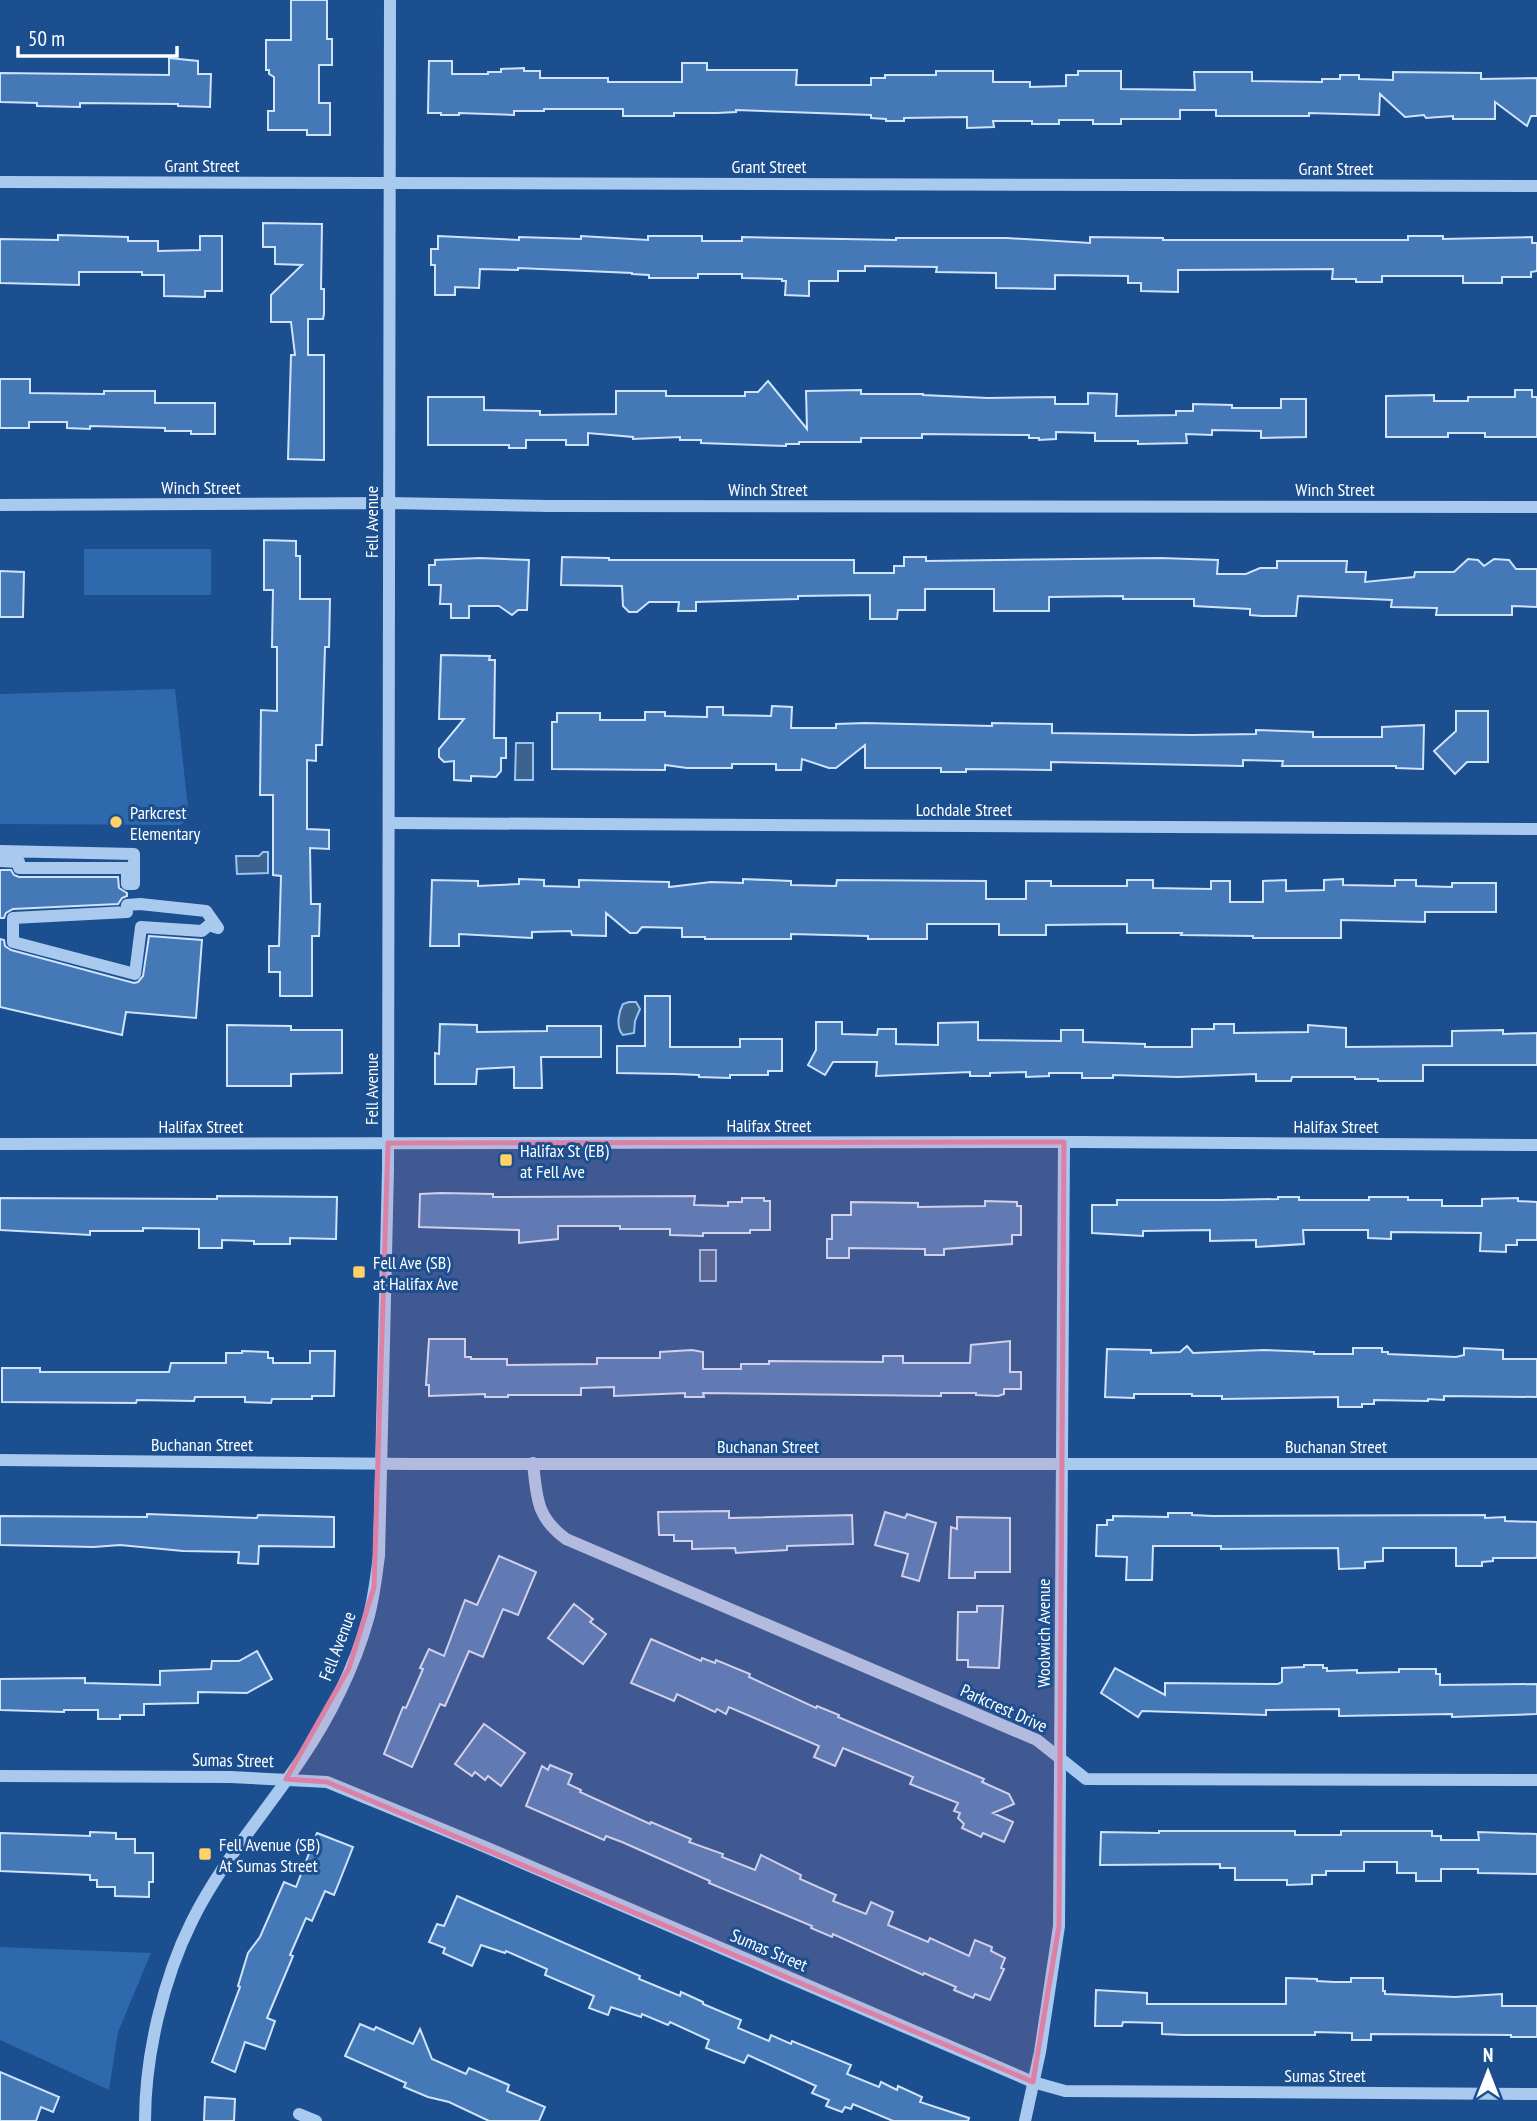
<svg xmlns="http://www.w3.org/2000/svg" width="1537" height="2121" font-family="'PT Sans Narrow',sans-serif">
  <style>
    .green { fill: #2e69ad }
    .water { fill: #3c6290; stroke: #9cc4f0; stroke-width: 2 }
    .building { fill: #4478b7; stroke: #cfe3fa; stroke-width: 2 }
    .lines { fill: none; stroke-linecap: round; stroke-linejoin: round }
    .minor { stroke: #a9c9ee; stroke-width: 12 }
    .marked { fill: #dd80a5; fill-opacity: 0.2; stroke: #dd80a5; stroke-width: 5; stroke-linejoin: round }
    .poi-dot { fill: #ffd166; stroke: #1b4f8f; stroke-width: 2.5 }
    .labels { text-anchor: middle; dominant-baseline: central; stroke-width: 6; stroke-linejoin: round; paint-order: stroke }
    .street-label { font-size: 18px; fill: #fff; stroke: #1b4f8f }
    .poi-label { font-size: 18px; fill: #fff; stroke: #1b4f8f; text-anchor: start }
  </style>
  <rect width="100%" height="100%" fill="#1b4f8f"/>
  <g class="green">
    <rect x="84" y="549" width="127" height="46"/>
    <polygon points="175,689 189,817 181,825 0,824 0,694"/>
    <polygon points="0,1947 151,1953 118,2032 109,2090 0,2040"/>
  </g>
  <g class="water">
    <polygon points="516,743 533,743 533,780 515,780"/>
    <polygon points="263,852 268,852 268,873 237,874 236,856 259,856"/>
    <path d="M629 1002H636L640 1009 635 1021 634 1033 623 1035C616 1028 618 1013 623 1004Z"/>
    <rect x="700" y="1250" width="16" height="31"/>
  </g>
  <g class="building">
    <polygon points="291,0 327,0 327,39 332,39 332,65 319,65 319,103 330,103 330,135 307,135 307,130 268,130 268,111 274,111 274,77 269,74 269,70 266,70 266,40 291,40"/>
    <polygon points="169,58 198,61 198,74 211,74 210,107 178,106 178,104 80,103 80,107 37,106 37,103 0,102 0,73 169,75"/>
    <polygon points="429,61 452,61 452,74 488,74 488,72 501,72 501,69 524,68 524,71 540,71 540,78 608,78 608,82 682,82 682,63 707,63 707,70 797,70 796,85 871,85 871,78 885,78 885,75 936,75 936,71 993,71 993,82 1030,82 1030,87 1066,86 1066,75 1078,75 1078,71 1121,71 1121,89 1195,90 1194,72 1252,72 1252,81 1322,82 1322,79 1340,79 1340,75 1359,75 1359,79 1393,80 1393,72 1481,73 1481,79 1537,78 1537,116 1531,116 1527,126 1495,102 1495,119 1453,119 1453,116 1426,118 1424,115 1405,117 1380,94 1379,115 1309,113 1309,116 1216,116 1216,110 1180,110 1180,119 1121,119 1121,124 1093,124 1093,120 1059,120 1059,124 1032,124 1032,121 993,121 994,127 967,128 967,117 904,118 904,121 886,121 886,119 871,118 871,115 736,110 736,112 717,113 674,113 674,116 623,116 623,109 544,109 544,111 514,111 514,115 459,113 459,115 441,115 441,113 428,113"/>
    <polygon points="263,223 322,224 321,289 324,289 324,314 323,319 308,319 308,355 324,355 324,460 288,459 291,355 295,355 291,322 271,322 271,295 302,265 275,264 275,247 263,247"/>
    <polygon points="58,235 128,237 128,241 158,241 158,251 200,250 200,236 222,236 222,291 205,291 205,297 164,296 164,275 142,275 142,272 79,272 79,285 0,283 0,239 58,240"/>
    <polygon points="438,236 519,240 519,237 581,239 581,236 648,240 648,236 702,236 702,241 742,241 742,237 896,240 896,238 1007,238 1090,243 1090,237 1163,238 1163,240 1408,240 1408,236 1443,236 1443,239 1532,237 1532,243 1537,243 1537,271 1531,272 1531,277 1502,277 1502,283 1463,283 1463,276 1382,276 1382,282 1356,282 1356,279 1332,279 1333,269 1178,270 1178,292 1141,291 1141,283 1128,283 1128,276 1055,275 1055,289 996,288 996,273 936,272 937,267 865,266 865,271 838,271 838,281 809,281 809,296 785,295 786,281 782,281 782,279 742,278 742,274 698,274 698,278 649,278 649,275 632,274 632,273 518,268 518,270 480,269 479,288 455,287 455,295 435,295 435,265 431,265 431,249 438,249"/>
    <polygon points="0,379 30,379 30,393 104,394 104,391 155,391 155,403 215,403 215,434 191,434 191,431 165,431 165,428 90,426 90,429 67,428 67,422 29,422 29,428 0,428"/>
    <polygon points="768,381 807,429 806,391 861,390 861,394 923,394 923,395 988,398 1055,397 1055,404 1088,404 1088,393 1117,394 1116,416 1176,415 1176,411 1193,411 1193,404 1232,405 1232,408 1281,408 1281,399 1306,399 1306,437 1261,438 1261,431 1212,430 1212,435 1186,434 1187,443 1138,444 1138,441 1095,441 1095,433 1056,432 1056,439 1039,440 1039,438 1029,438 1029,435 922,434 922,438 861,438 861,442 799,442 799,444 786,444 786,446 701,443 701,440 680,440 680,437 633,439 633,437 588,433 588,445 566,445 566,440 526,440 526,448 509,448 509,445 428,445 428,397 484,397 484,410 540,411 540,415 616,414 616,391 666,391 666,396 745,396 745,392 758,392"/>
    <polygon points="1515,390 1532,390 1532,397 1537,397 1537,437 1485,437 1485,433 1448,433 1448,437 1386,437 1386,396 1434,395 1434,401 1468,401 1468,397 1515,397"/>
    <polygon points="264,540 296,541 296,556 300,556 300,599 330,599 329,647 325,647 322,745 316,745 316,761 307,760 307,829 329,830 329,849 310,848 311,904 320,904 319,936 312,936 312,996 280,996 280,972 269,972 269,946 279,946 281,876 273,875 273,795 260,795 261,710 277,711 277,647 272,647 273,590 264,590"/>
    <polygon points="562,557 609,558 609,560 854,560 854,573 894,573 894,566 904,566 904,557 926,557 926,561 1161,558 1218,560 1217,574 1246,574 1260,568 1277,568 1277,561 1347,561 1346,572 1366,572 1365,582 1414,577 1415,572 1454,572 1468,559 1478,560 1484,566 1494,559 1509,560 1516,569 1537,569 1537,607 1512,606 1512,615 1436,615 1437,608 1391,607 1392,600 1298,596 1296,616 1262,616 1250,615 1250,609 1194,606 1194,599 1123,599 1123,596 1049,597 1049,611 994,611 994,589 925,589 925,610 898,610 897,619 870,619 870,595 798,596 798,599 696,602 696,611 678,611 679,602 649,602 637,612 629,612 623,606 622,586 561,585"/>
    <polygon points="480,558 529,560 527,610 518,610 512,615 499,606 469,606 469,618 451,618 451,604 440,604 441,585 429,585 429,565 435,565 435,560"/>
    <polygon points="0,571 24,572 23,617 0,617"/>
    <polygon points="441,655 490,656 489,660 495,660 494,738 506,738 506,758 501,758 501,771 496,777 471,776 471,781 454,780 454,761 444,762 439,757 439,749 464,719 439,719"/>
    <polygon points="772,706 792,707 791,728 836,728 836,724 865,723 992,726 992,723 1052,724 1052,733 1192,735 1256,734 1256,730 1313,732 1313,737 1382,737 1382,727 1424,725 1423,769 1396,768 1396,766 1282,766 1283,761 1243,760 1243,766 1051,762 1051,770 966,769 966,772 941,772 941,768 865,768 865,745 836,768 829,768 802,759 801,770 776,770 776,764 732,764 732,768 687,768 665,765 665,770 552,769 552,722 557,722 557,713 600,713 600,720 645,720 645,712 665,712 665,716 707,717 707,707 723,707 723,715 771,716"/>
    <polygon points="1456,711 1488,711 1488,762 1467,762 1455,774 1434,751 1456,731"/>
    <polygon points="0,870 11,870 14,875 19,877 118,877 119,888 127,893 127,896 122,898 118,904 13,909 6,913 4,918 0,918"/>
    <polygon points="519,879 544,880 544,886 579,887 579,880 669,882 669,887 711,882 743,883 743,879 791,881 791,885 836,886 837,880 986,881 986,899 1026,899 1026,881 1051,881 1051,886 1127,886 1127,880 1153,880 1153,888 1211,889 1211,881 1230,881 1230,902 1263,902 1263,881 1286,880 1286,891 1324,890 1324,880 1343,879 1343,885 1395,886 1395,880 1416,880 1416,886 1452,887 1452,883 1496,883 1496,912 1425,912 1425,922 1341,920 1341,938 1253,938 1253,936 1181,935 1182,933 1127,933 1127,924 1046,925 1046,935 999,935 999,924 927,924 927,939 868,939 868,936 791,934 791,939 705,939 705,937 682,937 682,928 642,927 637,933 630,933 606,913 606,936 572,935 571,931 532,932 532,938 459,934 459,946 430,946 432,880 478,881 478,886 519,884"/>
    <polygon points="149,936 202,940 196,1018 126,1012 122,1035 0,1007 0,939 4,940 5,946 11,950 134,983 138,982 143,976"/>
    <polygon points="645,996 670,996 670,1047 740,1047 740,1039 782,1039 782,1071 768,1071 768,1075 730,1075 730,1078 699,1077 699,1075 675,1074 617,1073 617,1046 645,1046"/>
    <polygon points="816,1022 842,1022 842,1034 877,1035 878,1029 896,1029 896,1044 938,1045 938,1023 978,1022 978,1040 1061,1041 1061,1030 1083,1030 1083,1042 1145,1044 1145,1047 1192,1047 1192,1029 1214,1029 1214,1024 1234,1024 1234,1033 1308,1032 1308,1025 1346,1028 1346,1047 1452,1046 1452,1031 1503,1030 1503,1034 1537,1033 1537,1065 1423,1065 1423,1081 1378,1081 1378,1079 1355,1079 1355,1077 1292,1077 1291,1081 1256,1081 1256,1074 1178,1077 1113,1075 1113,1078 1082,1078 1082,1073 1049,1073 1049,1076 1026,1077 1026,1072 990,1073 990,1076 970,1076 970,1072 876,1076 877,1062 833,1062 825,1075 808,1065 816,1050"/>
    <polygon points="440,1024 477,1025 477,1032 547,1031 547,1026 601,1026 601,1057 541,1057 542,1088 514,1088 514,1067 477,1069 476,1084 435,1084 435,1053 439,1054"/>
    <polygon points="227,1025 291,1026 291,1030 342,1030 342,1073 291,1074 291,1086 227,1086"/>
    <polygon points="441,1193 493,1194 493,1197 695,1196 694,1205 728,1206 728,1202 742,1202 742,1198 764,1198 764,1201 770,1201 770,1230 750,1230 750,1233 703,1233 703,1236 670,1235 670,1229 620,1229 620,1226 558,1226 558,1239 519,1243 519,1230 419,1227 420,1194"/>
    <polygon points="217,1196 337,1197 336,1239 290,1238 290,1244 254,1244 254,1241 222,1240 222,1248 199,1248 199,1229 143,1228 143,1231 90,1231 90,1235 0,1230 0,1198 217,1199"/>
    <polygon points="1278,1197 1299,1197 1299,1200 1369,1200 1369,1197 1408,1197 1408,1200 1442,1200 1442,1206 1482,1206 1482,1199 1518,1198 1518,1201 1537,1202 1537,1240 1517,1240 1517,1245 1506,1245 1506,1252 1480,1251 1481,1233 1391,1232 1391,1239 1368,1238 1368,1230 1303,1230 1304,1244 1256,1247 1256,1240 1210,1241 1210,1230 1143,1231 1143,1236 1092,1233 1092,1205 1117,1205 1117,1200 1221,1200 1278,1199"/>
    <polygon points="985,1201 1017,1202 1017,1206 1021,1206 1021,1235 1012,1235 1012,1244 944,1249 944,1255 925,1255 925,1249 849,1248 849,1258 827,1258 827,1239 832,1239 832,1215 851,1215 851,1202 918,1203 918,1207 985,1206"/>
    <polygon points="429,1339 465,1339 465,1357 471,1357 471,1359 507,1359 507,1365 597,1364 597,1358 660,1358 660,1352 692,1350 703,1352 703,1369 741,1369 741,1364 769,1364 769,1361 883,1362 883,1356 903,1356 903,1363 970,1363 971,1345 1010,1341 1010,1372 1021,1372 1021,1389 1004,1389 1004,1394 998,1396 976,1395 976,1393 941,1393 941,1396 703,1393 704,1397 685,1397 685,1393 614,1396 614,1387 581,1388 581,1395 508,1395 508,1397 485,1397 485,1394 429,1396 429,1385 426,1385"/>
    <polygon points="1187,1346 1193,1353 1264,1350 1314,1352 1314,1354 1353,1354 1353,1348 1382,1348 1382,1352 1388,1352 1388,1354 1456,1357 1464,1355 1464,1348 1503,1350 1503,1359 1537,1359 1537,1397 1444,1396 1444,1400 1428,1399 1428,1401 1374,1400 1374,1404 1362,1404 1362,1407 1338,1407 1338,1397 1222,1399 1222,1396 1192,1396 1192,1394 1134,1394 1134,1398 1105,1397 1107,1349 1151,1350 1151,1353 1180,1352"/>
    <polygon points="242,1351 268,1352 268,1358 273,1358 273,1363 310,1363 310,1351 335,1351 334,1396 312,1396 312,1399 272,1399 271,1403 245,1402 245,1397 195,1397 194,1401 137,1400 136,1403 2,1402 2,1368 40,1368 40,1372 169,1372 171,1363 226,1363 226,1353 242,1353"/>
    <polygon points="729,1511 729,1518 852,1515 853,1544 787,1546 787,1550 736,1553 735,1548 692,1549 692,1541 674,1541 674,1535 659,1535 658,1512"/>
    <polygon points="885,1512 905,1518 907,1514 936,1523 919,1581 902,1576 908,1554 875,1545"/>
    <polygon points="1168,1513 1192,1513 1192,1515 1213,1516 1485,1515 1485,1518 1505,1517 1505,1521 1537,1522 1537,1556 1536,1558 1493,1558 1493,1561 1482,1562 1482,1566 1456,1566 1456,1548 1383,1548 1383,1561 1365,1562 1365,1568 1339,1569 1338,1548 1221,1549 1221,1546 1153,1546 1152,1580 1126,1580 1127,1557 1096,1556 1097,1525 1107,1525 1107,1520 1113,1520 1113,1516 1168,1517"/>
    <polygon points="147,1514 257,1518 258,1515 334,1517 334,1547 259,1546 258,1564 238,1563 239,1552 183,1551 120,1545 94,1547 0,1545 0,1516 147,1517"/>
    <polygon points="957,1517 1010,1518 1010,1572 975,1572 975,1578 949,1578 951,1527 957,1529"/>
    <polygon points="499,1556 536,1572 518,1615 503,1609 483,1657 469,1651 445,1706 440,1704 412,1767 384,1754 403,1707 406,1708 423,1669 420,1668 429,1649 444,1656 465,1600 477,1605"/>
    <polygon points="574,1604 593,1619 590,1622 606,1634 583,1664 548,1638"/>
    <polygon points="977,1606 1003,1606 999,1668 968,1667 968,1660 957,1660 958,1612 977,1612"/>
    <polygon points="651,1639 701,1661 702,1658 715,1663 716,1660 750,1674 749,1677 816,1708 817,1706 839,1715 838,1717 984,1779 982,1782 1009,1794 1014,1804 993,1813 1013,1822 1004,1842 983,1833 981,1837 962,1828 964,1824 958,1818 960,1813 954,1811 958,1803 910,1784 913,1777 843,1748 835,1766 814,1757 819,1746 729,1707 726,1714 717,1709 715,1712 677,1694 674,1701 631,1683"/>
    <polygon points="257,1651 272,1679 247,1693 198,1692 198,1703 144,1704 144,1715 120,1715 120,1719 98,1719 98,1710 64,1710 64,1712 0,1710 0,1679 85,1678 85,1683 160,1685 160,1671 211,1669 212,1661 239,1661"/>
    <polygon points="1304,1665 1323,1665 1323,1668 1327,1668 1327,1671 1357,1670 1357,1673 1399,1672 1399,1669 1436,1669 1436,1674 1440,1674 1440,1685 1537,1684 1537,1714 1452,1717 1452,1714 1339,1716 1339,1709 1266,1710 1266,1715 1142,1711 1138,1717 1101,1693 1115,1668 1165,1695 1165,1683 1278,1684 1282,1682 1282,1668 1304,1667"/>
    <polygon points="484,1724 525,1753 501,1786 488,1776 485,1780 475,1772 472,1776 455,1764"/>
    <polygon points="550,1765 572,1774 568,1784 581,1790 580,1792 650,1824 651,1822 691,1839 689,1842 723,1854 722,1857 755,1870 761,1855 801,1875 800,1879 836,1895 833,1901 866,1914 871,1902 893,1912 888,1925 928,1942 930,1938 969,1956 975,1940 992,1947 991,1951 1005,1958 1001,1968 1004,1969 990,2000 975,1994 973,1998 954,1990 956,1987 924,1973 923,1975 833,1934 832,1937 811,1928 812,1926 709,1883 710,1881 622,1842 606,1836 604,1840 526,1806 542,1766 548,1770"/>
    <polygon points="1159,1831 1295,1831 1295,1835 1341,1835 1341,1831 1432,1831 1432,1836 1441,1836 1441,1840 1479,1840 1478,1832 1537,1834 1537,1874 1478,1873 1478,1869 1441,1869 1441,1881 1416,1881 1416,1873 1397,1873 1397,1862 1364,1862 1364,1871 1326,1871 1326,1875 1312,1875 1312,1884 1287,1885 1287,1880 1235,1880 1235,1868 1220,1868 1220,1864 1100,1865 1101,1832 1159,1833"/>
    <polygon points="90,1832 116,1833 116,1839 135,1839 135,1853 153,1853 153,1882 149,1882 149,1897 115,1896 115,1887 97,1887 97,1880 90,1880 90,1875 0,1871 0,1833 90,1836"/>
    <polygon points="317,1833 353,1847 334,1895 325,1891 312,1921 306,1918 290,1955 293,1956 267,2018 275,2021 265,2049 245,2042 235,2072 212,2062 240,1987 238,1986 248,1953 260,1937 284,1882 296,1887"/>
    <polygon points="457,1896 640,1976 639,1979 656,1986 680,1996 681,1992 703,2002 703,2004 741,2020 738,2028 769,2041 771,2035 791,2044 792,2041 851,2065 847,2074 879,2087 881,2082 897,2090 898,2086 922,2097 920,2102 969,2118 968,2121 893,2121 853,2104 851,2109 845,2107 842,2112 826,2106 829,2100 812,2093 816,2086 748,2055 744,2063 706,2048 709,2040 670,2022 668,2025 642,2014 641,2017 611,2007 608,2015 589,2008 594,1996 545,1975 547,1969 506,1951 505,1953 481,1945 472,1966 443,1953 445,1948 429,1942 437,1924 444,1926"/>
    <polygon points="1286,1978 1317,1979 1317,1981 1334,1982 1351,1982 1351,1978 1383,1978 1383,1991 1385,1991 1385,1994 1455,1997 1502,1994 1502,2006 1537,2006 1537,2037 1511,2037 1511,2035 1371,2034 1371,2040 1352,2040 1352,2033 1315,2032 1315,2035 1184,2035 1162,2034 1162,2023 1123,2022 1122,2026 1095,2026 1096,1990 1147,1993 1147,2004 1286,2004"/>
    <polygon points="360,2024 374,2030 376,2027 413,2044 420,2029 432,2059 466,2074 469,2068 509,2085 507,2091 545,2107 539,2121 489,2121 449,2102 428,2097 404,2087 406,2083 345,2056"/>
    <polygon points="0,2072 59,2097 53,2112 41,2107 36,2121 0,2121"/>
    <polygon points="205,2097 235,2099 234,2121 204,2121"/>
  </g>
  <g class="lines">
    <g class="minor">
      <polyline points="0,182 1537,186"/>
      <polyline points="0,505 388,503 549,506 1537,507"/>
      <polyline points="390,823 1537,829"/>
      <polyline points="0,851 134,854 134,884 127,884 127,868 19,868 19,862 0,861"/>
      <polygon points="140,904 206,911 218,928 209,925 202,931 141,927 135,974 13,942 13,918 127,912 127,905"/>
      <polyline points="0,1144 1082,1142 1537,1145"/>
      <polyline points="0,1460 412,1464 1537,1464"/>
      <path d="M533 1463C537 1498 536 1517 566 1539L1037 1740 1086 1779 1537 1780"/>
      <polyline points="0,1776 230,1777 327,1782 483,1846 1033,2082 1065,2091 1537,2094"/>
      <polyline points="299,2114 316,2121"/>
      <path d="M145 2121C145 2056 163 1979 192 1921 221 1862 266 1812 302 1758 330 1717 355 1666 368 1619 374 1598 376 1577 379 1556L388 1169 390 0"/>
      <polyline points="1025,2121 1040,2052 1059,1926 1064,1142"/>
    </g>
  </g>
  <path class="marked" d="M1064 1142 1059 1926 1033 2082 327 1782 286 1779 349 1668 374 1587 388 1143Z"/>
  <g class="poi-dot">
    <circle cx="116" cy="822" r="7"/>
    <rect x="499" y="1153" width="14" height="14" rx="3.5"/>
    <rect x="352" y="1265" width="14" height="14" rx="3.5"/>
    <rect x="198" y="1847" width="14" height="14" rx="3.5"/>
  </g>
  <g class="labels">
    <g class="street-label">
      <text x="202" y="165">Grant Street</text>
      <text x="769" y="166">Grant Street</text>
      <text x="1336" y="168">Grant Street</text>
      <text x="201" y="487">Winch Street</text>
      <text x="768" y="489">Winch Street</text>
      <text x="1335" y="489">Winch Street</text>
      <text transform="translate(371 522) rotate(-90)">Fell Avenue</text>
      <text x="964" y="809">Lochdale Street</text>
      <text transform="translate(371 1089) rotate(-90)">Fell Avenue</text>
      <text x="769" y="1125">Halifax Street</text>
      <text x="201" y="1126">Halifax Street</text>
      <text x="1336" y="1126">Halifax Street</text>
      <text x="202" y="1444">Buchanan Street</text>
      <text x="768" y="1446">Buchanan Street</text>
      <text x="1336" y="1446">Buchanan Street</text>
      <text transform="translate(1043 1633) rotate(-90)">Woolwich Avenue</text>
      <text transform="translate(337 1646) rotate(-69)">Fell Avenue</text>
      <text transform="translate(1004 1708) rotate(24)">Parkcrest Drive</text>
      <text transform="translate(233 1760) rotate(1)">Sumas Street</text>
      <text transform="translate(769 1950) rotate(23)">Sumas Street</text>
      <text x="1325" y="2075">Sumas Street</text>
    </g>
    <g class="poi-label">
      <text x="130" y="812">Parkcrest<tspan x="130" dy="21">Elementary</tspan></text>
      <text x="520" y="1150">Halifax St (EB)<tspan x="520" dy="21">at Fell Ave</tspan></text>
      <text x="373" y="1262">Fell Ave (SB)<tspan x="373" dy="21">at Halifax Ave</tspan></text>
      <text x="219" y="1844">Fell Avenue (SB)<tspan x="219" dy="21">At Sumas Street</tspan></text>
    </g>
  </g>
  <g transform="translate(1488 2072)" stroke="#1b4f8f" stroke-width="5" paint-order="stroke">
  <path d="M0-5L12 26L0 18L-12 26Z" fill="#ffffff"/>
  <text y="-10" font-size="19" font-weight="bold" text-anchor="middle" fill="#ffffff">N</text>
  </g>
  <path d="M18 46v10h159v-10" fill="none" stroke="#ffffff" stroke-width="3.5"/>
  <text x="28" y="46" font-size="21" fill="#ffffff" stroke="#1b4f8f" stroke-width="5" paint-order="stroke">50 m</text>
</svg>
